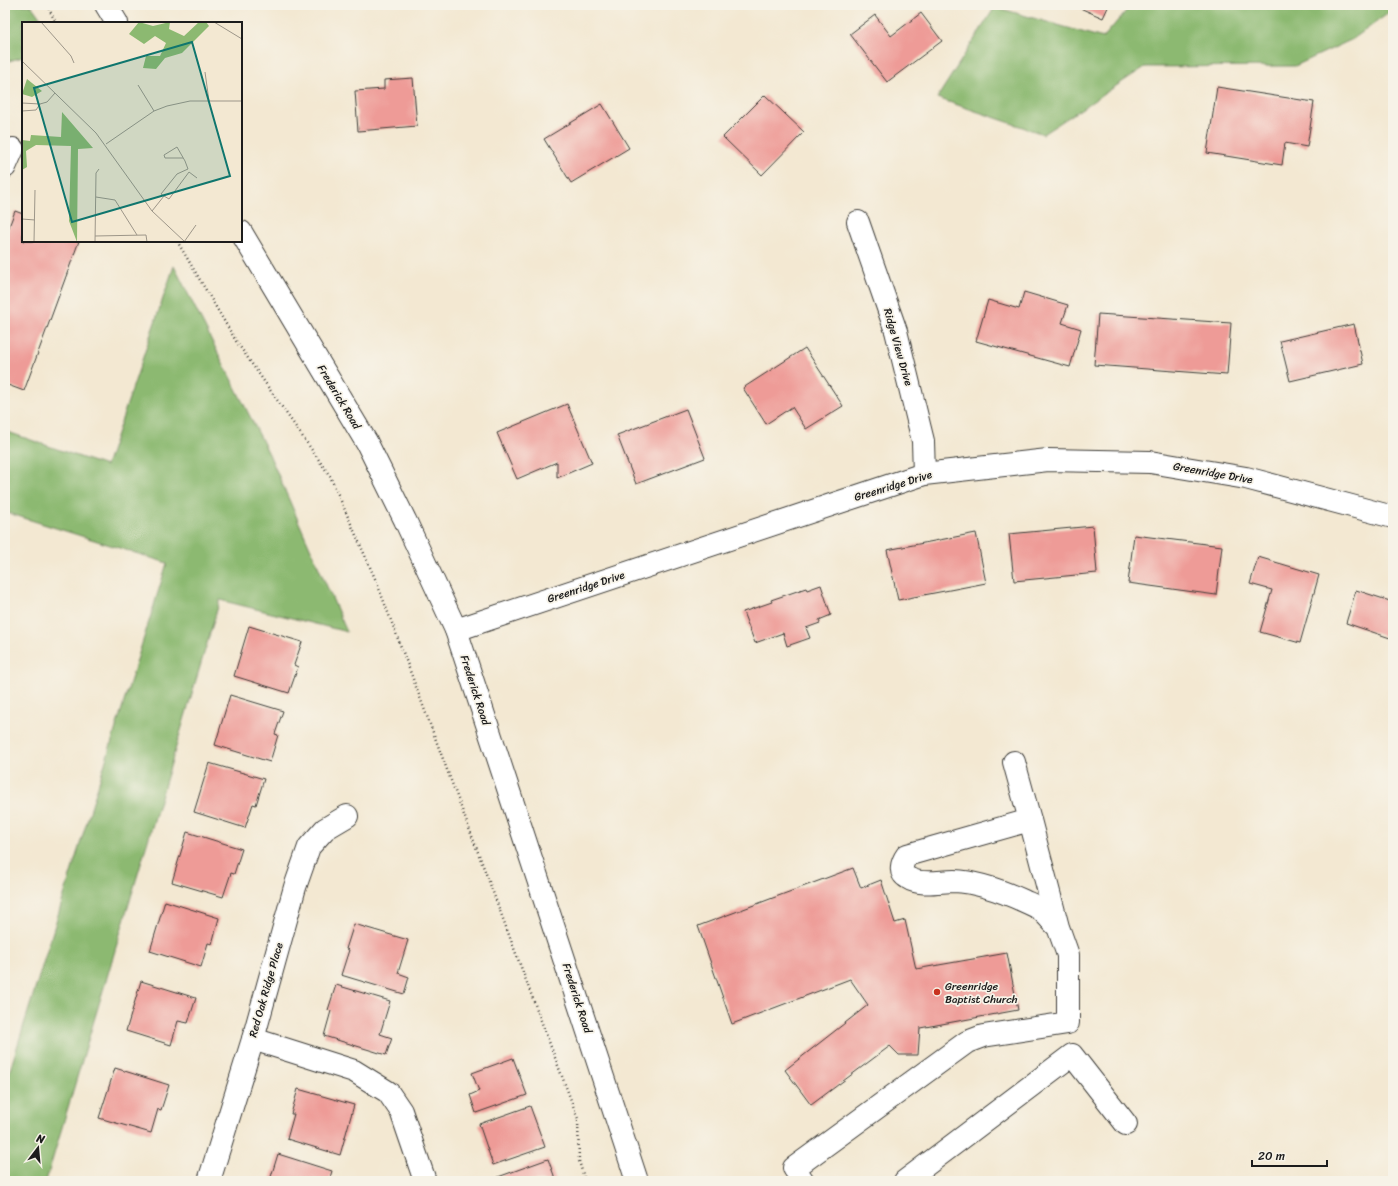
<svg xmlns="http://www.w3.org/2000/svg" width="1398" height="1186" font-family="Sriracha,sans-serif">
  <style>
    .forest { fill: #8cb971; stroke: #546a46 }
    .building { fill: #ee9b97 }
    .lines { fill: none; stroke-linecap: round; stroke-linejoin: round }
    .minor-casing { stroke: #3c3b37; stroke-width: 24 }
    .major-casing { stroke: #3c3b37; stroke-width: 24 }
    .path { stroke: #3c3b37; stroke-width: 2.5; stroke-dasharray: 1 3; stroke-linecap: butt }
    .minor { stroke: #fff; stroke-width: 22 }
    .major { stroke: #fff; stroke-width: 22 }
    .poi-dot { fill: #c8321e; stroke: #f7f3e8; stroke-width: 1.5 }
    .labels { text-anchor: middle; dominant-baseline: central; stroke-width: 3.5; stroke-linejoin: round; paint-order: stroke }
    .street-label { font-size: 11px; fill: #1c1c1c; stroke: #f7f3e8 }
    .poi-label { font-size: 11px; fill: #1c1c1c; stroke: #f7f3e8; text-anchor: start }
    .inset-road { fill: none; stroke: #9d9689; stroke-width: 1 }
    .view { fill: #0f766e; fill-opacity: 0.15; stroke: #0f766e; stroke-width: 2 }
    .inset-edge { fill: none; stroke: #1c1c1c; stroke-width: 2 }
  </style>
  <rect width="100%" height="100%" fill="#f7f3e8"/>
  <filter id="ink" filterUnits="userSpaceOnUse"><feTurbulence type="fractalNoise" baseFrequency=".025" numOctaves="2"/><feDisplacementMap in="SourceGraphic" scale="8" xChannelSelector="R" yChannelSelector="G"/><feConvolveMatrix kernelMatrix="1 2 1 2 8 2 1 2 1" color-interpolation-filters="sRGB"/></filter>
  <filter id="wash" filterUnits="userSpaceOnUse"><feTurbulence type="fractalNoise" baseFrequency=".012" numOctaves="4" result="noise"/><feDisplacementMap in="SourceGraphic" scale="16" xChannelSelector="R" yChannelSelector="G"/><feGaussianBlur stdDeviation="0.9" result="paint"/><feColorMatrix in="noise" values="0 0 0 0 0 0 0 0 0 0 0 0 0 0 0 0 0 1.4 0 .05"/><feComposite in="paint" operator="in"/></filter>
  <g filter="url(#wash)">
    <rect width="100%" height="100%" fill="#f3e8d2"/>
    <g class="forest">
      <polygon points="5,5 31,5 44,23 23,23 23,57 5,62"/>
      <polygon points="1131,5 1393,5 1393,10 1353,39 1295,66 1145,67 1043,134 937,98 995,7 1103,38"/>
      <polygon points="174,266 269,454 347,632 220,600 46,1181 5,1181 5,1086 167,563 5,512 5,431 106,466"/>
    </g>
    <g id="blocks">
      <g class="building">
        <polygon points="1073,5 1109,5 1103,18"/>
        <polygon points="921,13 942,41 887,82 850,34 875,15 891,36"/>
        <polygon points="413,78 417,126 358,131 355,91 384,89 384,80"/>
        <polygon points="1217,87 1314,102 1307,147 1285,143 1282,165 1207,153"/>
        <polygon points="765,95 804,132 762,175 723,137"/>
        <polygon points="602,104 629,148 571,183 544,139"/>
        <polygon points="15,211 23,214 23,241 79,241 24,391 5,384 5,237"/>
        <polygon points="1024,292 1068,305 1062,323 1081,329 1070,367 976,341 988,300 1019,309"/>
        <polygon points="1098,314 1231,323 1227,375 1094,365"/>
        <polygon points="1354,324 1363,364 1290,381 1280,341"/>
        <polygon points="805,348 843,406 806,429 792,407 766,424 743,388"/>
        <polygon points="567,404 592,463 557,478 557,462 517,479 497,433"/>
        <polygon points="686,409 705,458 636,484 617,435"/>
        <polygon points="1093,526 1097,573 1014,581 1009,534"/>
        <polygon points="976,533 986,583 898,600 887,550"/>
        <polygon points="1134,535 1222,546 1216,595 1128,583"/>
        <polygon points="1258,557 1319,575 1300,643 1260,632 1272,590 1250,584"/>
        <polygon points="821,585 831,615 819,620 820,623 806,628 810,638 787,646 783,633 755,643 743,612 772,602 771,600 806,588 807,590"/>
        <polygon points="1356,590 1393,602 1393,639 1346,623"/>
        <polygon points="249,626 302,642 294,665 298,667 289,693 234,676"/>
        <polygon points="230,695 283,711 275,734 278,735 270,762 215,745"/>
        <polygon points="209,763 264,779 256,805 253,804 245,828 194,812"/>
        <polygon points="187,832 242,849 234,874 231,873 223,897 172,882"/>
        <polygon points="853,868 861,888 881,880 895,923 905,920 916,969 1007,953 1018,1010 920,1028 918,1055 899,1055 890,1046 811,1105 785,1070 868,1005 850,979 732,1024 698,926"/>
        <polygon points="165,901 219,918 212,944 208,943 201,967 150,951"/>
        <polygon points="354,924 408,940 398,973 409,977 404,994 341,975 349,950 346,949"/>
        <polygon points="141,981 196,998 188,1023 178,1021 171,1045 126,1031"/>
        <polygon points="336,985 390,1001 380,1034 392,1038 386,1055 324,1036 331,1011 328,1010"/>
        <polygon points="513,1058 527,1095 476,1113 470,1095 479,1091 472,1073"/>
        <polygon points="115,1068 169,1085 161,1110 158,1109 151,1133 99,1118"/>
        <polygon points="298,1089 354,1105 340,1155 287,1139 294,1114 291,1114"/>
        <polygon points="530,1106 545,1147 493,1165 479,1124"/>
        <polygon points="278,1154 332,1171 329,1181 273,1181 270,1180"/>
        <polygon points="548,1159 556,1181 500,1181 498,1177"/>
      </g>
    </g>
  </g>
  <g filter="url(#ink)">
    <use href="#blocks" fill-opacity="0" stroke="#3c3b37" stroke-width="1"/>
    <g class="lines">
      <g class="minor-casing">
        <g id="minor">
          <polyline points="5,167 13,149"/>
          <polyline points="858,222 896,331 923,441 924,474"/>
          <polyline points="456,630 924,474 1048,460 1150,462 1246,478 1393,517"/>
          <polyline points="1014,762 1030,820"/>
          <polyline points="253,1039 354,1071 388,1092 401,1111 425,1181"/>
          <polyline points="209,1181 253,1039 295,887 309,847 325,829 347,816"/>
          <path d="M803 1181 794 1168 967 1042 983 1036 1068 1023V955L1058 927 1030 820 907 855C902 862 898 873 908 878 920 886 940 881 954 881 978 882 1002 891 1024 901 1028 903 1034 905 1038 908 1045 912 1051 921 1058 927"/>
          <polyline points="905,1181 1072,1055 1126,1124"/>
        </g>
      </g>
      <g class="major-casing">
        <g id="major">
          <polyline points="106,5 117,23"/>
          <polyline points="241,232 367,443 405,520 456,630 637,1181"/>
        </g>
      </g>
      <g class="path">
        <polyline points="47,5 56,23"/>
        <polyline points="177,241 236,341 330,476 377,583 578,1119 579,1161 585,1181"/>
      </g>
      <use href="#minor" class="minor"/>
      <use href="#major" class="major"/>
    </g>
  </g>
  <circle class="poi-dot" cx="937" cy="992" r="4"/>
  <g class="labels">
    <g class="street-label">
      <text transform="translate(898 347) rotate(74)">Ridge View Drive</text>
      <text transform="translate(339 397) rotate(59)">Frederick Road</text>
      <text transform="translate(1213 473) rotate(10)">Greenridge Drive</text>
      <text transform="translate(893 486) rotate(-17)">Greenridge Drive</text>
      <text transform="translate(586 587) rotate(-18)">Greenridge Drive</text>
      <text transform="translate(475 690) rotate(72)">Frederick Road</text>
      <text transform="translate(266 990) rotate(-74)">Red Oak Ridge Place</text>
      <text transform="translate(577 998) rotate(72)">Frederick Road</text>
    </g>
    <g class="poi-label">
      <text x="945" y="986">Greenridge<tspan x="945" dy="13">Baptist Church</tspan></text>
    </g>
  </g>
  <g transform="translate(22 22)">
    <rect width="220" height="220" fill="#f3e8d2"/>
    <path d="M117 0 131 4 148 0 147 7 162 14 177 0H184L187 4 160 31 143 36 134 47 121 46 124 34H138L144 21 133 14 122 22 107 12ZM5 57 20 69 10 75 0 72ZM40 90 71 126 56 127 55 220 47 199 49 124 14 123 4 129 5 145 0 148V118L8 119 9 113 39 115Z" fill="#8cb971"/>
    <path class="inset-road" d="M19 0 49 34 52 41M192 0 220 17M0 39 74 111 130 189 163 220M183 50 187 79M116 63 132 89M0 81 18 82 25 80 33 71M0 89 14 88 18 82M84 122 132 89 145 84 168 79H220M142 174 139 172 155 152 166 147 163 139 155 125 142 133 143 136H161M74 175 93 178 115 213M130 189 142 174 147 177 167 150 175 156M0 197 13 198M73 214 124 213 125 220M12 220 13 168M73 220 74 151 77 147M162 220 174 203"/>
    <path class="view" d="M170 20 208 154 50 200 12 66Z"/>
    <rect width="220" height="220" class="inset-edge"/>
  </g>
  <rect width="1398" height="1186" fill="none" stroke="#f7f3e8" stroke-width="20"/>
  <g transform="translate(38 1148) rotate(16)" stroke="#f7f3e8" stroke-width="3" paint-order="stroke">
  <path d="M0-3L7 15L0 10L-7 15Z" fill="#1c1c1c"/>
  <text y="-6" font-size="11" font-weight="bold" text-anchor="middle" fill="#1c1c1c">N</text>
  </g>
  <path d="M1252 1160v6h75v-6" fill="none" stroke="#1c1c1c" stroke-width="2"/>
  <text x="1258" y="1160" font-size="12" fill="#1c1c1c" stroke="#f7f3e8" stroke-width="3" paint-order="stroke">20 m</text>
</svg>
